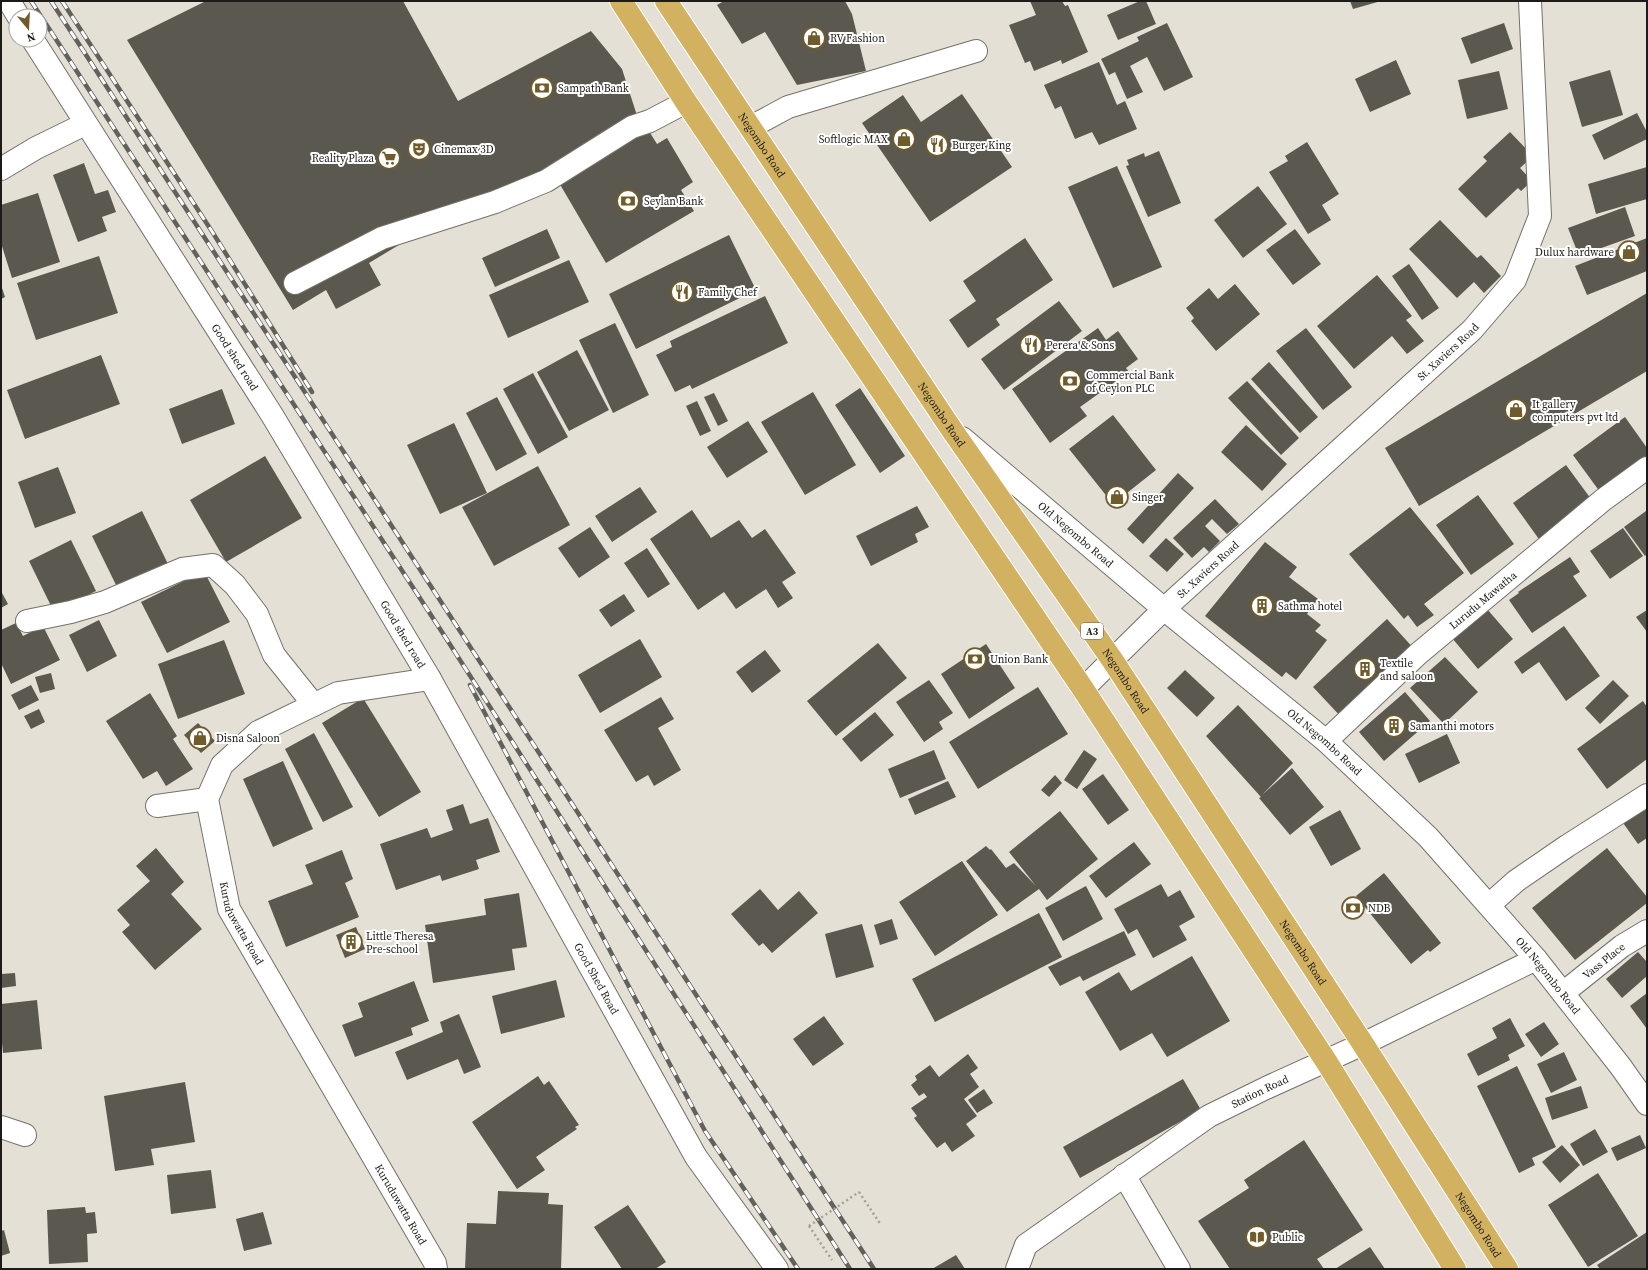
<svg xmlns="http://www.w3.org/2000/svg" width="1648" height="1270" font-family="'Source Serif 4',serif">
  <style>
    .building { fill: #5b584f }
    .lines { fill: none; stroke-linecap: round; stroke-linejoin: round }
    .minor-casing { stroke: #757168; stroke-width: 24 }
    .tertiary-casing { stroke: #757168; stroke-width: 24 }
    .trunk-casing { stroke: #fff; stroke-width: 24 }
    .path { stroke: #a3a097; stroke-width: 2.5; stroke-dasharray: 2 3; stroke-linecap: butt }
    .minor { stroke: #fff; stroke-width: 22 }
    .tertiary { stroke: #fff; stroke-width: 22 }
    .trunk { stroke: #d2b260; stroke-width: 22 }
    .rail-casing { stroke: #63615b; stroke-width: 4.5 }
    .rail { stroke: #fff; stroke-width: 3; stroke-dasharray: 9; stroke-linecap: butt }
    .path-bridge { stroke: #a3a097; stroke-width: 2.5; stroke-dasharray: 2 3; stroke-linecap: butt }
    .labels { text-anchor: middle; dominant-baseline: central; stroke-width: 4; stroke-linejoin: round; paint-order: stroke }
    .shield { fill: #fff; stroke: #605f5d; stroke-width: 1 }
    .shield-label { font-size: 10px; font-weight: bold; fill: #1c1b17 }
    .poi-label { font-size: 11px; fill: #1c1b17; stroke: #fff; text-anchor: start }
    .street-label { font-size: 11px; fill: #1c1b17; stroke: #fff }
  </style>
  <rect width="100%" height="100%" fill="#e4e0d6"/>
  <g class="building">
    <polygon points="206,1 403,1 458,101 591,31 622,69 641,128 513,189 480,196 369,263 381,285 336,309 326,290 293,310 127,40"/>
    <polygon points="724,1 845,1 852,14 866,71 797,85 765,32 742,44 717,5"/>
    <polygon points="1030,1 1062,1 1065,6 1068,5 1088,52 1062,64 1061,60 1034,71 1030,61 1025,63 1009,25 1036,15"/>
    <polygon points="1140,1 1146,1 1156,24 1118,40 1107,15"/>
    <polygon points="1350,1 1381,1 1353,9"/>
    <polygon points="1167,23 1193,77 1164,91 1147,57 1130,66 1143,92 1127,99 1115,72 1109,75 1101,59 1139,41 1137,37"/>
    <polygon points="1504,23 1513,49 1471,64 1461,38"/>
    <polygon points="1396,60 1411,94 1370,112 1355,79"/>
    <polygon points="1099,62 1117,105 1125,101 1137,129 1099,145 1092,132 1075,139 1061,106 1055,109 1044,85"/>
    <polygon points="1610,70 1623,115 1582,127 1569,82"/>
    <polygon points="1499,71 1508,109 1467,119 1458,80"/>
    <polygon points="962,94 1012,167 930,222 862,123 903,95 921,122"/>
    <polygon points="1637,113 1647,132 1647,139 1604,160 1592,135"/>
    <polygon points="647,128 657,144 667,138 693,182 681,190 694,211 606,263 558,181"/>
    <polygon points="1510,132 1533,156 1520,168 1532,181 1521,191 1518,188 1486,218 1458,189 1487,161 1483,157"/>
    <polygon points="1307,142 1339,194 1322,205 1331,220 1308,234 1269,172 1288,161 1285,156"/>
    <polygon points="1159,151 1181,203 1148,217 1126,166 1129,165 1127,160 1144,153 1145,157"/>
    <polygon points="84,163 95,194 108,190 116,212 102,217 107,231 78,242 53,175"/>
    <polygon points="1117,166 1162,267 1113,288 1068,187"/>
    <polygon points="1647,167 1647,199 1596,214 1588,184"/>
    <polygon points="1258,186 1287,224 1243,258 1214,220"/>
    <polygon points="38,193 60,262 12,278 1,243 1,205"/>
    <polygon points="1625,207 1635,236 1579,256 1568,228"/>
    <polygon points="1440,220 1477,258 1481,255 1501,276 1484,293 1474,282 1457,298 1409,249"/>
    <polygon points="547,229 560,258 495,287 482,258"/>
    <polygon points="1295,229 1321,264 1293,285 1266,250"/>
    <polygon points="729,235 756,290 636,349 609,294"/>
    <polygon points="1025,238 1053,280 996,319 1000,325 968,348 949,320 976,301 963,281"/>
    <polygon points="1647,238 1647,271 1587,295 1575,266"/>
    <polygon points="99,256 118,313 36,340 17,283"/>
    <polygon points="569,260 589,302 508,338 489,295"/>
    <polygon points="1409,264 1439,308 1422,320 1392,276"/>
    <polygon points="1377,275 1412,316 1406,320 1424,341 1407,354 1392,336 1354,369 1317,326"/>
    <polygon points="1235,284 1260,314 1216,351 1191,321 1194,318 1186,308 1209,288 1218,299"/>
    <polygon points="1,285 5,297 1,299"/>
    <polygon points="1647,293 1647,371 1419,506 1385,448"/>
    <polygon points="765,296 788,343 692,389 690,385 675,392 656,355 672,347 670,341"/>
    <polygon points="1059,301 1082,331 1004,390 981,359"/>
    <polygon points="615,323 649,395 613,413 579,340"/>
    <polygon points="1098,328 1106,340 1118,331 1138,359 1126,368 1129,372 1080,407 1087,416 1050,443 1012,389"/>
    <polygon points="1306,328 1352,387 1323,410 1276,351"/>
    <polygon points="577,350 609,410 569,431 537,372"/>
    <polygon points="101,355 120,404 25,439 7,390"/>
    <polygon points="1269,362 1318,417 1300,433 1251,379"/>
    <polygon points="533,373 568,437 538,454 503,389"/>
    <polygon points="1247,381 1299,438 1281,455 1228,398"/>
    <polygon points="860,388 905,456 880,473 835,405"/>
    <polygon points="222,389 235,424 182,444 169,409"/>
    <polygon points="813,392 856,465 805,495 761,422"/>
    <polygon points="714,393 728,421 718,426 704,397"/>
    <polygon points="497,397 527,454 496,471 466,413"/>
    <polygon points="697,401 711,431 700,436 686,406"/>
    <polygon points="1113,415 1156,470 1113,504 1069,449"/>
    <polygon points="1625,417 1647,448 1647,458 1600,492 1573,455"/>
    <polygon points="748,421 768,452 727,478 707,447"/>
    <polygon points="454,423 487,493 440,514 407,445"/>
    <polygon points="1246,425 1287,464 1262,491 1221,452"/>
    <polygon points="265,456 302,518 226,562 190,500"/>
    <polygon points="1566,465 1594,503 1541,542 1513,503"/>
    <polygon points="538,466 570,525 494,566 462,507"/>
    <polygon points="58,467 76,513 35,528 18,482"/>
    <polygon points="1178,473 1194,488 1143,544 1127,529"/>
    <polygon points="640,487 657,512 612,542 595,516"/>
    <polygon points="1478,495 1514,544 1471,575 1436,525"/>
    <polygon points="1215,499 1239,524 1227,534 1212,519 1205,526 1220,541 1209,552 1204,547 1192,558 1173,538"/>
    <polygon points="917,506 929,527 915,534 918,542 871,566 856,536"/>
    <polygon points="1410,507 1464,573 1424,604 1434,615 1417,627 1408,615 1404,619 1349,554"/>
    <polygon points="692,510 711,538 739,520 752,538 765,529 796,573 782,582 793,598 778,608 766,589 736,609 724,592 698,610 650,539"/>
    <polygon points="142,511 168,564 118,589 92,536"/>
    <polygon points="1646,511 1647,513 1647,554 1645,556 1624,527"/>
    <polygon points="590,527 610,557 579,578 558,548"/>
    <polygon points="1623,528 1643,556 1610,579 1590,551"/>
    <polygon points="1166,538 1184,554 1167,572 1149,556"/>
    <polygon points="71,540 96,591 54,612 29,561"/>
    <polygon points="1265,542 1297,567 1289,577 1318,599 1307,614 1321,625 1315,631 1327,640 1296,680 1286,672 1282,677 1205,616"/>
    <polygon points="647,548 670,584 648,598 624,563"/>
    <polygon points="1570,557 1580,572 1573,576 1587,596 1532,633 1509,600 1519,593 1518,592"/>
    <polygon points="204,571 230,622 167,653 141,602"/>
    <polygon points="1,591 8,604 1,608"/>
    <polygon points="624,594 635,611 611,627 599,610"/>
    <polygon points="1487,609 1513,639 1478,669 1452,638"/>
    <polygon points="1647,610 1647,632 1636,617"/>
    <polygon points="1387,619 1416,651 1343,719 1313,687"/>
    <polygon points="99,620 117,656 87,672 69,635"/>
    <polygon points="16,623 23,636 43,626 60,660 11,684 1,663 1,630"/>
    <polygon points="1564,626 1600,676 1566,701 1539,662 1522,674 1514,662"/>
    <polygon points="640,639 662,677 600,713 578,675"/>
    <polygon points="224,640 245,694 178,719 158,664"/>
    <polygon points="878,643 907,678 836,736 807,701"/>
    <polygon points="986,644 1015,688 969,719 941,674"/>
    <polygon points="765,650 781,671 752,693 736,672"/>
    <polygon points="1445,657 1478,692 1444,724 1410,688"/>
    <polygon points="1185,670 1215,698 1197,717 1167,688"/>
    <polygon points="51,673 55,689 40,693 35,677"/>
    <polygon points="929,680 953,713 939,722 943,729 924,742 896,702"/>
    <polygon points="1613,680 1629,696 1600,724 1585,708"/>
    <polygon points="31,685 39,700 19,710 11,695"/>
    <polygon points="1038,687 1068,734 978,789 949,742"/>
    <polygon points="1405,692 1430,721 1384,761 1359,732"/>
    <polygon points="150,693 177,736 173,739 193,769 166,786 157,771 143,779 106,721"/>
    <polygon points="661,697 674,719 658,728 681,770 654,786 648,775 636,782 604,730"/>
    <polygon points="363,698 421,792 379,817 322,723"/>
    <polygon points="1643,701 1647,707 1647,759 1607,789 1577,749"/>
    <polygon points="1238,705 1293,763 1262,795 1292,768 1324,807 1290,835 1259,798 1261,797 1206,736"/>
    <polygon points="39,709 45,722 31,729 24,716"/>
    <polygon points="875,712 894,735 861,762 842,739"/>
    <polygon points="198,723 215,741 201,753 184,735"/>
    <polygon points="314,733 353,807 323,822 285,749"/>
    <polygon points="1447,734 1460,763 1419,783 1405,754"/>
    <polygon points="934,750 946,779 900,798 888,769"/>
    <polygon points="1084,750 1097,759 1077,789 1064,780"/>
    <polygon points="283,761 313,829 273,847 243,779"/>
    <polygon points="1103,774 1129,810 1108,825 1082,789"/>
    <polygon points="1055,775 1062,783 1049,797 1041,790"/>
    <polygon points="948,781 956,797 915,815 908,799"/>
    <polygon points="1647,802 1647,838 1638,844 1621,820"/>
    <polygon points="463,804 470,824 488,818 500,852 476,860 479,869 442,881 440,875 396,890 380,844 427,828 431,838 453,830 446,810"/>
    <polygon points="1340,810 1361,849 1331,866 1309,827"/>
    <polygon points="1060,811 1098,859 1047,900 1039,889 1007,912 966,861 986,846 990,850 991,849 1006,868 1014,863 1036,886 1009,852"/>
    <polygon points="1134,842 1151,864 1106,898 1089,876"/>
    <polygon points="156,848 184,882 171,894 202,929 155,970 122,932 130,925 117,910 150,881 136,866"/>
    <polygon points="1607,848 1647,897 1647,903 1575,960 1532,908"/>
    <polygon points="342,850 353,879 345,883 359,917 286,947 268,901 313,884 305,865"/>
    <polygon points="962,861 998,915 935,956 899,902"/>
    <polygon points="1384,873 1441,943 1430,952 1428,950 1411,964 1356,896"/>
    <polygon points="1161,884 1168,897 1180,890 1195,917 1179,926 1187,940 1153,958 1137,929 1128,934 1114,909"/>
    <polygon points="1086,886 1103,919 1063,941 1045,908"/>
    <polygon points="760,889 778,910 799,891 818,913 772,953 763,943 759,946 731,914"/>
    <polygon points="519,893 527,947 512,949 515,970 433,983 425,925 486,915 484,899"/>
    <polygon points="1039,913 1062,957 935,1022 912,979"/>
    <polygon points="892,919 898,939 880,945 874,925"/>
    <polygon points="862,924 874,967 836,978 825,934"/>
    <polygon points="356,927 365,949 345,958 336,935"/>
    <polygon points="1124,931 1136,955 1083,981 1080,976 1060,986 1048,967"/>
    <polygon points="1638,952 1647,962 1647,976 1622,998 1606,979"/>
    <polygon points="1192,956 1230,1021 1167,1057 1152,1033 1120,1051 1085,992 1119,972 1131,991"/>
    <polygon points="15,973 16,986 1,988 1,974"/>
    <polygon points="556,980 565,1017 501,1034 492,996"/>
    <polygon points="414,981 429,1021 411,1028 413,1035 355,1057 342,1025 363,1017 358,1003"/>
    <polygon points="1647,993 1647,1029 1630,1006"/>
    <polygon points="37,1000 42,1049 3,1053 1,1032 1,1004"/>
    <polygon points="459,1014 481,1067 464,1074 458,1059 407,1080 395,1052 443,1032 440,1022"/>
    <polygon points="824,1016 844,1044 813,1066 793,1039"/>
    <polygon points="1510,1018 1525,1046 1508,1055 1510,1060 1478,1076 1467,1054 1497,1038 1492,1028"/>
    <polygon points="1544,1022 1559,1044 1541,1057 1525,1034"/>
    <polygon points="1564,1052 1577,1080 1551,1093 1537,1064"/>
    <polygon points="968,1054 978,1068 970,1074 979,1087 964,1099 977,1116 966,1124 975,1136 952,1152 945,1142 937,1148 914,1118 917,1116 911,1108 927,1097 924,1093 919,1096 911,1085 917,1080 915,1076 930,1065 939,1077"/>
    <polygon points="1517,1066 1556,1147 1532,1158 1535,1165 1519,1173 1477,1086"/>
    <polygon points="538,1076 544,1085 549,1081 579,1125 575,1127 577,1129 536,1157 545,1170 517,1189 472,1122"/>
    <polygon points="1183,1079 1201,1110 1080,1178 1063,1147"/>
    <polygon points="185,1082 195,1142 151,1149 154,1165 115,1171 104,1096"/>
    <polygon points="1581,1086 1588,1108 1552,1120 1545,1098"/>
    <polygon points="984,1089 993,1103 977,1113 968,1100"/>
    <polygon points="1595,1129 1608,1152 1583,1166 1570,1144"/>
    <polygon points="1640,1135 1646,1148 1617,1161 1611,1148"/>
    <polygon points="1304,1140 1363,1230 1317,1259 1324,1269 1230,1269 1198,1221 1249,1188 1244,1180"/>
    <polygon points="1562,1145 1580,1165 1560,1183 1542,1162"/>
    <polygon points="211,1170 216,1208 171,1214 167,1175"/>
    <polygon points="1598,1173 1638,1236 1588,1267 1548,1205"/>
    <polygon points="498,1191 549,1193 548,1204 563,1205 561,1269 465,1269 467,1223 496,1224"/>
    <polygon points="628,1205 666,1262 655,1269 622,1269 594,1227"/>
    <polygon points="85,1207 86,1213 95,1212 97,1233 87,1234 88,1262 49,1264 47,1210"/>
    <polygon points="263,1212 272,1244 244,1251 236,1219"/>
    <polygon points="4,1230 10,1253 1,1256 1,1231"/>
    <polygon points="1647,1232 1647,1269 1600,1269 1597,1265"/>
    <polygon points="1370,1247 1385,1269 1335,1269"/>
    <polygon points="956,1255 965,1269 932,1269"/>
  </g>
  <g class="lines">
    <g class="minor-casing">
      <g id="minor">
        <polyline points="9,1 18,16"/>
        <path id="s1" d="M33 40 272 415 430 679 696 1157 777 1269"/>
        <polyline points="751,127 788,107 976,51"/>
        <polyline points="1,169 36,148 85,124"/>
        <polyline points="295,283 382,238 495,202 546,181 632,127 650,121 686,102"/>
        <polyline points="27,621 71,612 105,602 182,569 213,565 235,585 257,614 274,655 314,705"/>
        <path id="s2" d="M430 679 338 693 258 732 222 765 207 799 229 909 435 1263 436 1269"/>
        <path id="s3" d="M1083 689 1164 609 1472 330 1515 280 1540 216 1530 1"/>
        <path id="s4" d="M1326 741 1418 654 1603 500 1647 468"/>
        <polyline points="157,806 207,799"/>
        <polyline points="1489,905 1516,881 1567,846 1647,795"/>
        <path id="s5" d="M1563 993 1622 946 1647 931"/>
        <polyline points="1,1127 25,1135"/>
        <polyline points="1124,1175 1179,1269"/>
      </g>
    </g>
    <g class="tertiary-casing">
      <g id="tertiary">
        <path id="s6" d="M962 438 1164 609 1326 741 1428 837 1536 959 1621 1067 1647 1104"/>
        <path id="s7" d="M1017 1269 1026 1245 1209 1116 1266 1088 1363 1044 1536 959"/>
      </g>
    </g>
    <g class="trunk-casing">
      <g id="trunk">
        <polyline points="621,1 686,102 1083,689 1326,1061 1455,1269"/>
        <path id="s8" d="M666 1 952 430 1113 661 1363 1044 1507 1269"/>
      </g>
    </g>
    <g class="path">
      <polyline points="859,1192 881,1225"/>
      <polyline points="809,1226 832,1260"/>
    </g>
    <use href="#minor" class="minor"/>
    <use href="#tertiary" class="tertiary"/>
    <use href="#trunk" class="trunk"/>
    <g class="rail-casing">
      <g id="rail">
        <polyline points="31,1 442,632 850,1269"/>
        <polyline points="51,1 874,1269"/>
        <polyline points="62,1 213,233 312,392"/>
        <polyline points="470,685 705,1131 798,1269"/>
      </g>
    </g>
    <use href="#rail" class="rail"/>
    <polyline class="path-bridge" points="809,1226 859,1192"/>
  </g>
  <defs>
    <g id="shop-ring" transform="scale(1.15)"><circle r="9.5" fill="#fff" stroke="#705c2b" stroke-width="1.5"/><path d="M-5-2.5h2.3a2.7 3.5 0 0 1 5.4 0H5L5.5 6h-11ZM-1.5-2.5h3a1.5 2.3 0 0 0-3 0Z" fill="#705c2b"/></g>
    <g id="bank-ring" transform="scale(1.15)"><circle r="9.5" fill="#fff" stroke="#705c2b" stroke-width="1.5"/><path d="M-6-4H6V4H-6ZM0-2.3a2.3 2.3 0 1 0 0 4.6a2.3 2.3 0 1 0 0-4.6Z" fill="#705c2b"/></g>
    <g id="restaurant-ring" transform="scale(1.15)"><circle r="9.5" fill="#fff" stroke="#705c2b" stroke-width="1.5"/><path d="M-5-6h1v4h1v-4h1v4h1v-4h1v5L-1.5 .5V6h-2V.5L-5-1ZM5-6V6H3V1.5H1.5Q1.5-4 5-6Z" fill="#705c2b"/></g>
    <g id="theatre-ring" transform="scale(1.15)"><circle r="9.5" fill="#fff" stroke="#705c2b" stroke-width="1.5"/><path d="M-5-5.5Q0-4 5-5.5V0Q5 5 0 6Q-5 5-5 0ZM-3.3-2.5H-1v1.5H-3.3ZM1-2.5H3.3v1.5H1ZM-2.8 1Q0 5.5 2.8 1Z" fill="#705c2b"/></g>
    <g id="supermarket-ring" transform="scale(1.15)"><circle r="9.5" fill="#fff" stroke="#705c2b" stroke-width="1.5"/><path d="M-6-5.5h2.5l.6 2H6L4.5 2H-2.5L-4.4-4H-6ZM-1.5 3.2a1.3 1.3 0 1 0 .1 0ZM3 3.2a1.3 1.3 0 1 0 .1 0Z" fill="#705c2b"/></g>
    <g id="building-ring" transform="scale(1.15)"><circle r="9.5" fill="#fff" stroke="#705c2b" stroke-width="1.5"/><path d="M-4-6H4V6H1V3H-1V6H-4ZM-2.5-4.3h1.7v1.8h-1.7ZM.8-4.3h1.7v1.8H.8ZM-2.5-1h1.7V.8h-1.7ZM.8-1h1.7V.8H.8Z" fill="#705c2b"/></g>
    <g id="library-ring" transform="scale(1.15)"><circle r="9.5" fill="#fff" stroke="#705c2b" stroke-width="1.5"/><path d="M-6-4Q-3-5.5-.7-3.5V5Q-3 3-6 4ZM6-4Q3-5.5 .7-3.5V5Q3 3 6 4Z" fill="#705c2b"/></g>
  </defs>
  <g fill-rule="evenodd">
    <use href="#shop-ring" x="814" y="38"/>
    <use href="#bank-ring" x="542" y="88"/>
    <use href="#shop-ring" x="904" y="139"/>
    <use href="#restaurant-ring" x="937" y="145"/>
    <use href="#theatre-ring" x="419" y="149"/>
    <use href="#supermarket-ring" x="389" y="158"/>
    <use href="#bank-ring" x="628" y="201"/>
    <use href="#shop-ring" x="1629" y="252"/>
    <use href="#restaurant-ring" x="682" y="292"/>
    <use href="#restaurant-ring" x="1031" y="345"/>
    <use href="#bank-ring" x="1070" y="381"/>
    <use href="#shop-ring" x="1516" y="410"/>
    <use href="#shop-ring" x="1117" y="497"/>
    <use href="#building-ring" x="1262" y="606"/>
    <use href="#bank-ring" x="975" y="659"/>
    <use href="#building-ring" x="1365" y="669"/>
    <use href="#building-ring" x="1394" y="726"/>
    <use href="#shop-ring" x="200" y="738"/>
    <use href="#bank-ring" x="1353" y="908"/>
    <use href="#building-ring" x="351" y="942"/>
    <use href="#library-ring" x="1257" y="1237"/>
  </g>
  <g class="labels">
    <rect class="shield" x="1081" y="623" width="22" height="16" rx="3"/>
    <g class="shield-label">
      <text x="1092" y="631">A3</text>
    </g>
    <g class="poi-label">
      <text x="830" y="38">RV Fashion</text>
      <text x="558" y="88">Sampath Bank</text>
      <text x="888" y="139" text-anchor="end">Softlogic MAX</text>
      <text x="952" y="145">Burger King</text>
      <text x="434" y="149">Cinemax 3D</text>
      <text x="374" y="158" text-anchor="end">Reality Plaza</text>
      <text x="644" y="201">Seylan Bank</text>
      <text x="1614" y="252" text-anchor="end">Dulux hardware</text>
      <text x="698" y="292">Family Chef</text>
      <text x="1046" y="345">Perera &amp; Sons</text>
      <text x="1086" y="375">Commercial Bank<tspan x="1086" dy="13">of Ceylon PLC</tspan></text>
      <text x="1532" y="404">It gallery<tspan x="1532" dy="13">computers pvt ltd</tspan></text>
      <text x="1132" y="497">Singer</text>
      <text x="1278" y="606">Sathma hotel</text>
      <text x="990" y="659">Union Bank</text>
      <text x="1380" y="663">Textile<tspan x="1380" dy="13">and saloon</tspan></text>
      <text x="1410" y="726">Samanthi motors</text>
      <text x="216" y="738">Disna Saloon</text>
      <text x="1368" y="908">NDB</text>
      <text x="366" y="936">Little Theresa<tspan x="366" dy="13">Pre-school</tspan></text>
      <text x="1272" y="1237">Public</text>
    </g>
    <g class="street-label">
      <text stroke="none"><textPath href="#s8" startOffset="173">Negombo Road</textPath></text>
      <text stroke="none"><textPath href="#s3" startOffset="497">St. Xaviers Road</textPath></text>
      <text stroke="none"><textPath href="#s1" startOffset="376">Good shed road</textPath></text>
      <text stroke="none"><textPath href="#s8" startOffset="497">Negombo Road</textPath></text>
      <text stroke="none"><textPath href="#s6" startOffset="149">Old Negombo Road</textPath></text>
      <text stroke="none"><textPath href="#s3" startOffset="173">St. Xaviers Road</textPath></text>
      <text stroke="none"><textPath href="#s4" startOffset="211">Lurudu Mawatha</textPath></text>
      <text stroke="none"><textPath href="#s1" startOffset="700">Good shed road</textPath></text>
      <text stroke="none"><textPath href="#s8" startOffset="821">Negombo Road</textPath></text>
      <text stroke="none"><textPath href="#s6" startOffset="473">Old Negombo Road</textPath></text>
      <text stroke="none"><textPath href="#s2" startOffset="398">Kuruduwatta Road</textPath></text>
      <text stroke="none"><textPath href="#s8" startOffset="1145">Negombo Road</textPath></text>
      <text stroke="none"><textPath href="#s5" startOffset="52">Vass Place</textPath></text>
      <text stroke="none"><textPath href="#s6" startOffset="797">Old Negombo Road</textPath></text>
      <text stroke="none"><textPath href="#s1" startOffset="1095">Good Shed Road</textPath></text>
      <text stroke="none"><textPath href="#s7" startOffset="306">Station Road</textPath></text>
      <text stroke="none"><textPath href="#s2" startOffset="722">Kuruduwatta Road</textPath></text>
      <text stroke="none"><textPath href="#s8" startOffset="1469">Negombo Road</textPath></text>
    </g>
  </g>
  <rect width="1648" height="1270" fill="none" stroke="#1c1b17" stroke-width="4"/>
  <g transform="translate(28 28) rotate(162)"><circle r="19" fill="#ffffff" stroke="#a4a4a2"/>
  <path d="M0-3L7 15L0 10L-7 15Z" fill="#705c2b"/>
  <text y="-6" font-size="11" font-weight="bold" text-anchor="middle" fill="#1c1b17">N</text>
  </g>
</svg>
